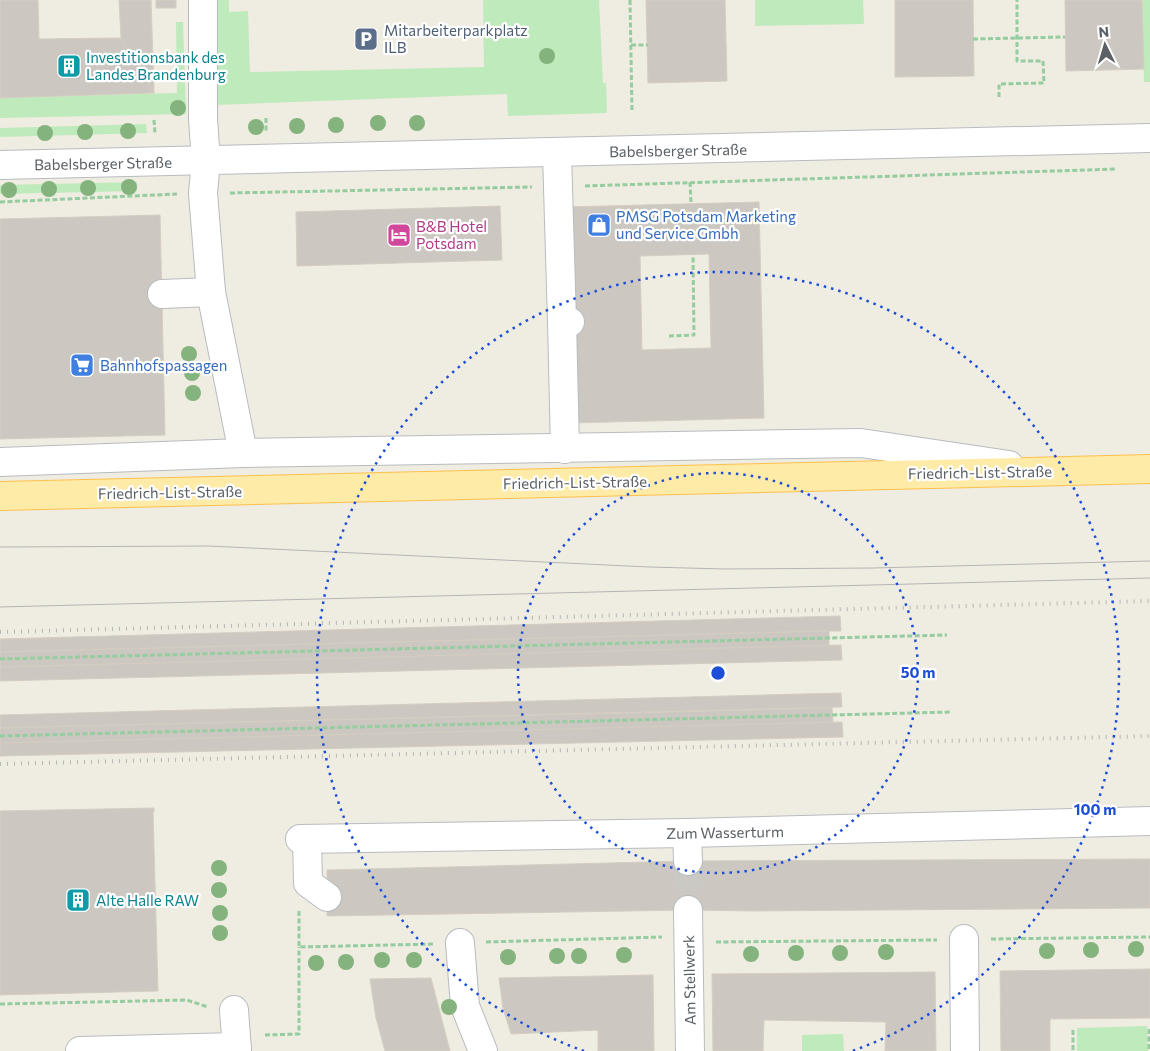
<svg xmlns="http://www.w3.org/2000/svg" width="1150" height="1051" font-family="Commissioner,sans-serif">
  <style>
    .green { fill: #bfeabc }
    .building { fill: #ccc8c1; stroke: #d5cdc0; fill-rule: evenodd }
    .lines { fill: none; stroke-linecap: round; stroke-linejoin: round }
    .minor-tunnel { stroke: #cac9c3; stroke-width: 28; stroke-dasharray: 28 14; stroke-linecap: butt }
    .minor-casing { stroke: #b8bcc0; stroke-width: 30 }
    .major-casing { stroke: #ffc04c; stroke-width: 30 }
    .path { stroke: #95cca0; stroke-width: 3; stroke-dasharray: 5 2.5; stroke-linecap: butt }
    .minor { stroke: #fff; stroke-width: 28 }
    .major { stroke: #ffeba8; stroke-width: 28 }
    .tram { stroke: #b4b5b6; stroke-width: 1 }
    .rail { stroke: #b4b5b6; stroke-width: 4; stroke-dasharray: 1 6; stroke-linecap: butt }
    .tree { fill: #84b37d }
    .ring { fill: none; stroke: #1d4ed8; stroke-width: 2.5; stroke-dasharray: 2.5 5 }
    .labels { text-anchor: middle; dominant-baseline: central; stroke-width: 4.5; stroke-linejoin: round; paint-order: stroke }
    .service-label { font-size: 15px; fill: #4e5e75; stroke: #fff; text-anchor: start }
    .culture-label { font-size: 15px; fill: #0d838f; stroke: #fff; text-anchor: start }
    .street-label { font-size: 15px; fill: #5b6065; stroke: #fff }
    .shop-label { font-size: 15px; fill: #366cbe; stroke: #fff; text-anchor: start }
    .hotel-label { font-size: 15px; fill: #b23c85; stroke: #fff; text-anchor: start }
    .centre { fill: #1d4ed8; stroke: #fff; stroke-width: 2.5 }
    .ring-label { font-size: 15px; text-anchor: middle; font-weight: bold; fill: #1d4ed8; stroke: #fff; stroke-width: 4.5; stroke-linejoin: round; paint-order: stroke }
  </style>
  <rect width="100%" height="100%" fill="#efece2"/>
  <g class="green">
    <polygon points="217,0 229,0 229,12 248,11 250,72 484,67 483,0 599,0 603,83 606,83 607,113 508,116 507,94 215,105 213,23 217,10"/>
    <polygon points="755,0 863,0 864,24 755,26"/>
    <polygon points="1142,0 1150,0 1150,82 1144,82"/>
    <polygon points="176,22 183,22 186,114 0,118 0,98 177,93"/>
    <polygon points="146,124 147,133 0,137 0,128"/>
    <polygon points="137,182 137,191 0,194 0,185"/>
    <polygon points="1147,1026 1148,1051 1077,1051 1077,1028"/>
    <polygon points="843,1034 844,1051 802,1051 802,1035"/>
  </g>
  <g class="building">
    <polygon points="0,0 38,0 39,39 121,38 154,93 0,98"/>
    <polygon points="119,0 151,0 154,93 121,38"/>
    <rect x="156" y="0" width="20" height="8"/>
    <polygon points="646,0 725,0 727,81 648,83"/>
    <polygon points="895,0 973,0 974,76 895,77"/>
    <polygon points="1065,0 1142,0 1144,69 1066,71"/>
    <path d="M759 202 764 418 573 423 567 207ZM709 254 711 348 642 350 640 256Z"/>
    <polygon points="500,206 502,260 297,266 296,212"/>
    <polygon points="160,215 165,435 0,439 0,219"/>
    <polygon points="840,616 841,631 829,631 0,652 0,639"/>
    <polygon points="829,631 829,646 0,667 0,652"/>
    <polygon points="841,645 842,660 0,681 0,667"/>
    <polygon points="841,693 842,707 0,728 0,715"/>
    <polygon points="832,708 833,723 0,743 0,728"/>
    <polygon points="842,722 843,737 0,756 0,743"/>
    <polygon points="154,808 154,812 153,812 158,991 0,995 0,811"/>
    <polygon points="1150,859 1150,908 753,911 688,910 327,916 327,870 688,861"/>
    <polygon points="1150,969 1150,1018 1050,1019 1050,1051 1001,1051 1000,971"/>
    <polygon points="935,972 936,1051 885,1051 886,1022 764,1020 763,1051 713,1051 712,974"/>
    <polygon points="653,975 654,1051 598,1051 598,1030 511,1034 503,1008 499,978"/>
    <polygon points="431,978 450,1051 385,1051 376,1018 370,979"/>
  </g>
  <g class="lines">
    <polyline class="minor-tunnel" points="688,861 688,910"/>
    <g class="minor-casing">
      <g id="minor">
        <polyline points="203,0 203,119 206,161 203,193 211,292 243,453"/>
        <polyline points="557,153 562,322 570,322"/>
        <polyline points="0,165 1150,138"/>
        <polyline points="162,294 211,292"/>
        <polyline points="562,322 565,449"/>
        <polyline points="0,462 243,453 861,443 1009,465"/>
        <polyline points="687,833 688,861"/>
        <polyline points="300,839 687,833 1150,821"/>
        <polyline points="307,839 308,883 327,897"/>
        <polyline points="688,910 690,1051"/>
        <polyline points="964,939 965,1051"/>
        <polyline points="460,943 465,1006 483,1051"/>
        <polyline points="234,1010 237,1051"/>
        <polyline points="80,1051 237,1047"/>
      </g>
    </g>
    <g class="major-casing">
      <polyline id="major" points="0,496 1150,469"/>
    </g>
    <g class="path">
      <polyline points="630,0 632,111"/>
      <polyline points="973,39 1065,37"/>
      <polyline points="631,45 648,45"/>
      <polyline points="999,97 999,84 1044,83 1043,61 1017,61 1017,0"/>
      <polyline points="266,118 266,132"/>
      <polyline points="154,120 155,134"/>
      <polyline points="690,182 691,203"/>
      <polyline points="585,186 1116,169"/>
      <polyline points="230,193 532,187"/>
      <polyline points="0,202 177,194"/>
      <polyline points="669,336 694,335 693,255"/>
      <polyline points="0,659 947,635"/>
      <polyline points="0,736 950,712"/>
      <polyline points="299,911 299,947 435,944"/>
      <polyline points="991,939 1150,937"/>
      <polyline points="486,942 662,937"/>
      <polyline points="716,942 937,940"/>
      <polyline points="0,1004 187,1000 208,1007"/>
      <polyline points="1149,1029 1149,1051"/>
      <polyline points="1073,1030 1073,1051"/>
      <polyline points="265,1035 299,1034 299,947"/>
    </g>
    <use href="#minor" class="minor"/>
    <use href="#major" class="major"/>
    <g class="tram">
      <polyline points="0,547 209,546 649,567 725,569 873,568 1150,561"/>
      <polyline points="0,607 1150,578"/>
    </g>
    <g class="rail">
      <polyline points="0,632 1150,601"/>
      <polyline points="0,764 1150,736"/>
    </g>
  </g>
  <g class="tree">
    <circle cx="547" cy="56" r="8"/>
    <circle cx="178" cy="108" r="8"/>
    <circle cx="378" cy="123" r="8"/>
    <circle cx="417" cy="123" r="8"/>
    <circle cx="336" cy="125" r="8"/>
    <circle cx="297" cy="126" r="8"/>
    <circle cx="256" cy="127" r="8"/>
    <circle cx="128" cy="131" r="8"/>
    <circle cx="85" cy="132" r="8"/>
    <circle cx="45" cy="133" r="8"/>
    <circle cx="129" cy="187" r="8"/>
    <circle cx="88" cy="188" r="8"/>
    <circle cx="49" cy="189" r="8"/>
    <circle cx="9" cy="190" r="8"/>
    <circle cx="189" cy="354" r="8"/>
    <circle cx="192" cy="373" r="8"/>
    <circle cx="193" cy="393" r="8"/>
    <circle cx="219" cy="868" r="8"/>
    <circle cx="219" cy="890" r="8"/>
    <circle cx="220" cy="913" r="8"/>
    <circle cx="220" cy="933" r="8"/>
    <circle cx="1136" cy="949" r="8"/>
    <circle cx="1091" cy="950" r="8"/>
    <circle cx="1047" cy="951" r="8"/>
    <circle cx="886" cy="952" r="8"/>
    <circle cx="796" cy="953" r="8"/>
    <circle cx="840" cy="953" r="8"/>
    <circle cx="751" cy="954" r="8"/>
    <circle cx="624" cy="955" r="8"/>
    <circle cx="557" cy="956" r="8"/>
    <circle cx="579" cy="956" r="8"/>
    <circle cx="508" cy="957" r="8"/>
    <circle cx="382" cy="960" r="8"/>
    <circle cx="414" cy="960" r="8"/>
    <circle cx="346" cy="962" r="8"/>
    <circle cx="316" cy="963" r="8"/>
    <circle cx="449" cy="1007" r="8"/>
  </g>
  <g class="ring">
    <circle cx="718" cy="673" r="200"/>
    <path d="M584 1051A401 401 0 1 1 852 1051"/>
  </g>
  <defs>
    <g id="parking-square" transform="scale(1.25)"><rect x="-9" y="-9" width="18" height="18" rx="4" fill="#5c6f8a" stroke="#fff"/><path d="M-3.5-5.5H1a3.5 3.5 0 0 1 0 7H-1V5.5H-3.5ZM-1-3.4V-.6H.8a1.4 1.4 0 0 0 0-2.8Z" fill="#fff"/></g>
    <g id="building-square" transform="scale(1.25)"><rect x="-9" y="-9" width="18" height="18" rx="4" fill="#0f9aa8" stroke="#fff"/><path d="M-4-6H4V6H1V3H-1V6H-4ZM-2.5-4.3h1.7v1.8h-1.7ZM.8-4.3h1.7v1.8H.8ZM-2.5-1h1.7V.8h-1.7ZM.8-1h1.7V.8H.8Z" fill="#fff"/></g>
    <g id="shop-square" transform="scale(1.25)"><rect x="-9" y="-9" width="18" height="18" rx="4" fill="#3f7fe0" stroke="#fff"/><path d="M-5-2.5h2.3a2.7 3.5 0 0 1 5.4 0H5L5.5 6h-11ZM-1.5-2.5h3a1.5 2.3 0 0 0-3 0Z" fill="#fff"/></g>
    <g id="hotel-square" transform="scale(1.25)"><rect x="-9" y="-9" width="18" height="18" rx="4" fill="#d1479c" stroke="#fff"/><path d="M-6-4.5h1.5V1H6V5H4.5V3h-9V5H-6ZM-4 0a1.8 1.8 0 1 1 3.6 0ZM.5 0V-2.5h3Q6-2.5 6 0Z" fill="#fff"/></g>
    <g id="supermarket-square" transform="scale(1.25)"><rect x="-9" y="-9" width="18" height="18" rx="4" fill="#3f7fe0" stroke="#fff"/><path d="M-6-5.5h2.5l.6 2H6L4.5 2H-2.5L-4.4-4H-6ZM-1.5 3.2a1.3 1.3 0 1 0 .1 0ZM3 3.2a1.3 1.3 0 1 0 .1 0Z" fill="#fff"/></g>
  </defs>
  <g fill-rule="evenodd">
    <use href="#parking-square" x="366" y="39"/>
    <use href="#building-square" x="69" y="66"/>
    <use href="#shop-square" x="599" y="225"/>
    <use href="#hotel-square" x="399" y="235"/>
    <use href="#supermarket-square" x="82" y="365"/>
    <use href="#building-square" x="78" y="900"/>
  </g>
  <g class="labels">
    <g class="service-label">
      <text x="384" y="30">Mitarbeiterparkplatz<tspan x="384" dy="17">ILB</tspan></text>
    </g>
    <g class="culture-label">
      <text x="86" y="57">Investitionsbank des<tspan x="86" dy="17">Landes Brandenburg</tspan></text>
      <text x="96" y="900">Alte Halle RAW</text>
    </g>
    <g class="street-label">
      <text transform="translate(678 150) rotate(-1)">Babelsberger Straße</text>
      <text transform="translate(103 163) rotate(-1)">Babelsberger Straße</text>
      <text transform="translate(980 472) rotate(-1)">Friedrich-List-Straße</text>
      <text transform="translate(575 482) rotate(-1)">Friedrich-List-Straße</text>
      <text transform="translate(170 492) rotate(-1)">Friedrich-List-Straße</text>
      <text transform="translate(725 832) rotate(-1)">Zum Wasserturm</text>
      <text transform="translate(689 980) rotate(-91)">Am Stellwerk</text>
    </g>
    <g class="shop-label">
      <text x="616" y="216">PMSG Potsdam Marketing<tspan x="616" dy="17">und Service Gmbh</tspan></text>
      <text x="100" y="365">Bahnhofspassagen</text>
    </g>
    <g class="hotel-label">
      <text x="416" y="226">B&amp;B Hotel<tspan x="416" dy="17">Potsdam</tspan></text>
    </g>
  </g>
  <circle cx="718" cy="673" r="8" class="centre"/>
  <g class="ring-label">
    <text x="918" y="678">50 m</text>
    <text x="1095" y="815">100 m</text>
  </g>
  <g transform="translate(1105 45) rotate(355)" stroke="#ffffff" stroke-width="4" paint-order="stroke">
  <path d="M0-4L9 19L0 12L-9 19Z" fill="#5b6065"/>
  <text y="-8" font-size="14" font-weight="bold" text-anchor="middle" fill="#5b6065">N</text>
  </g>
</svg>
